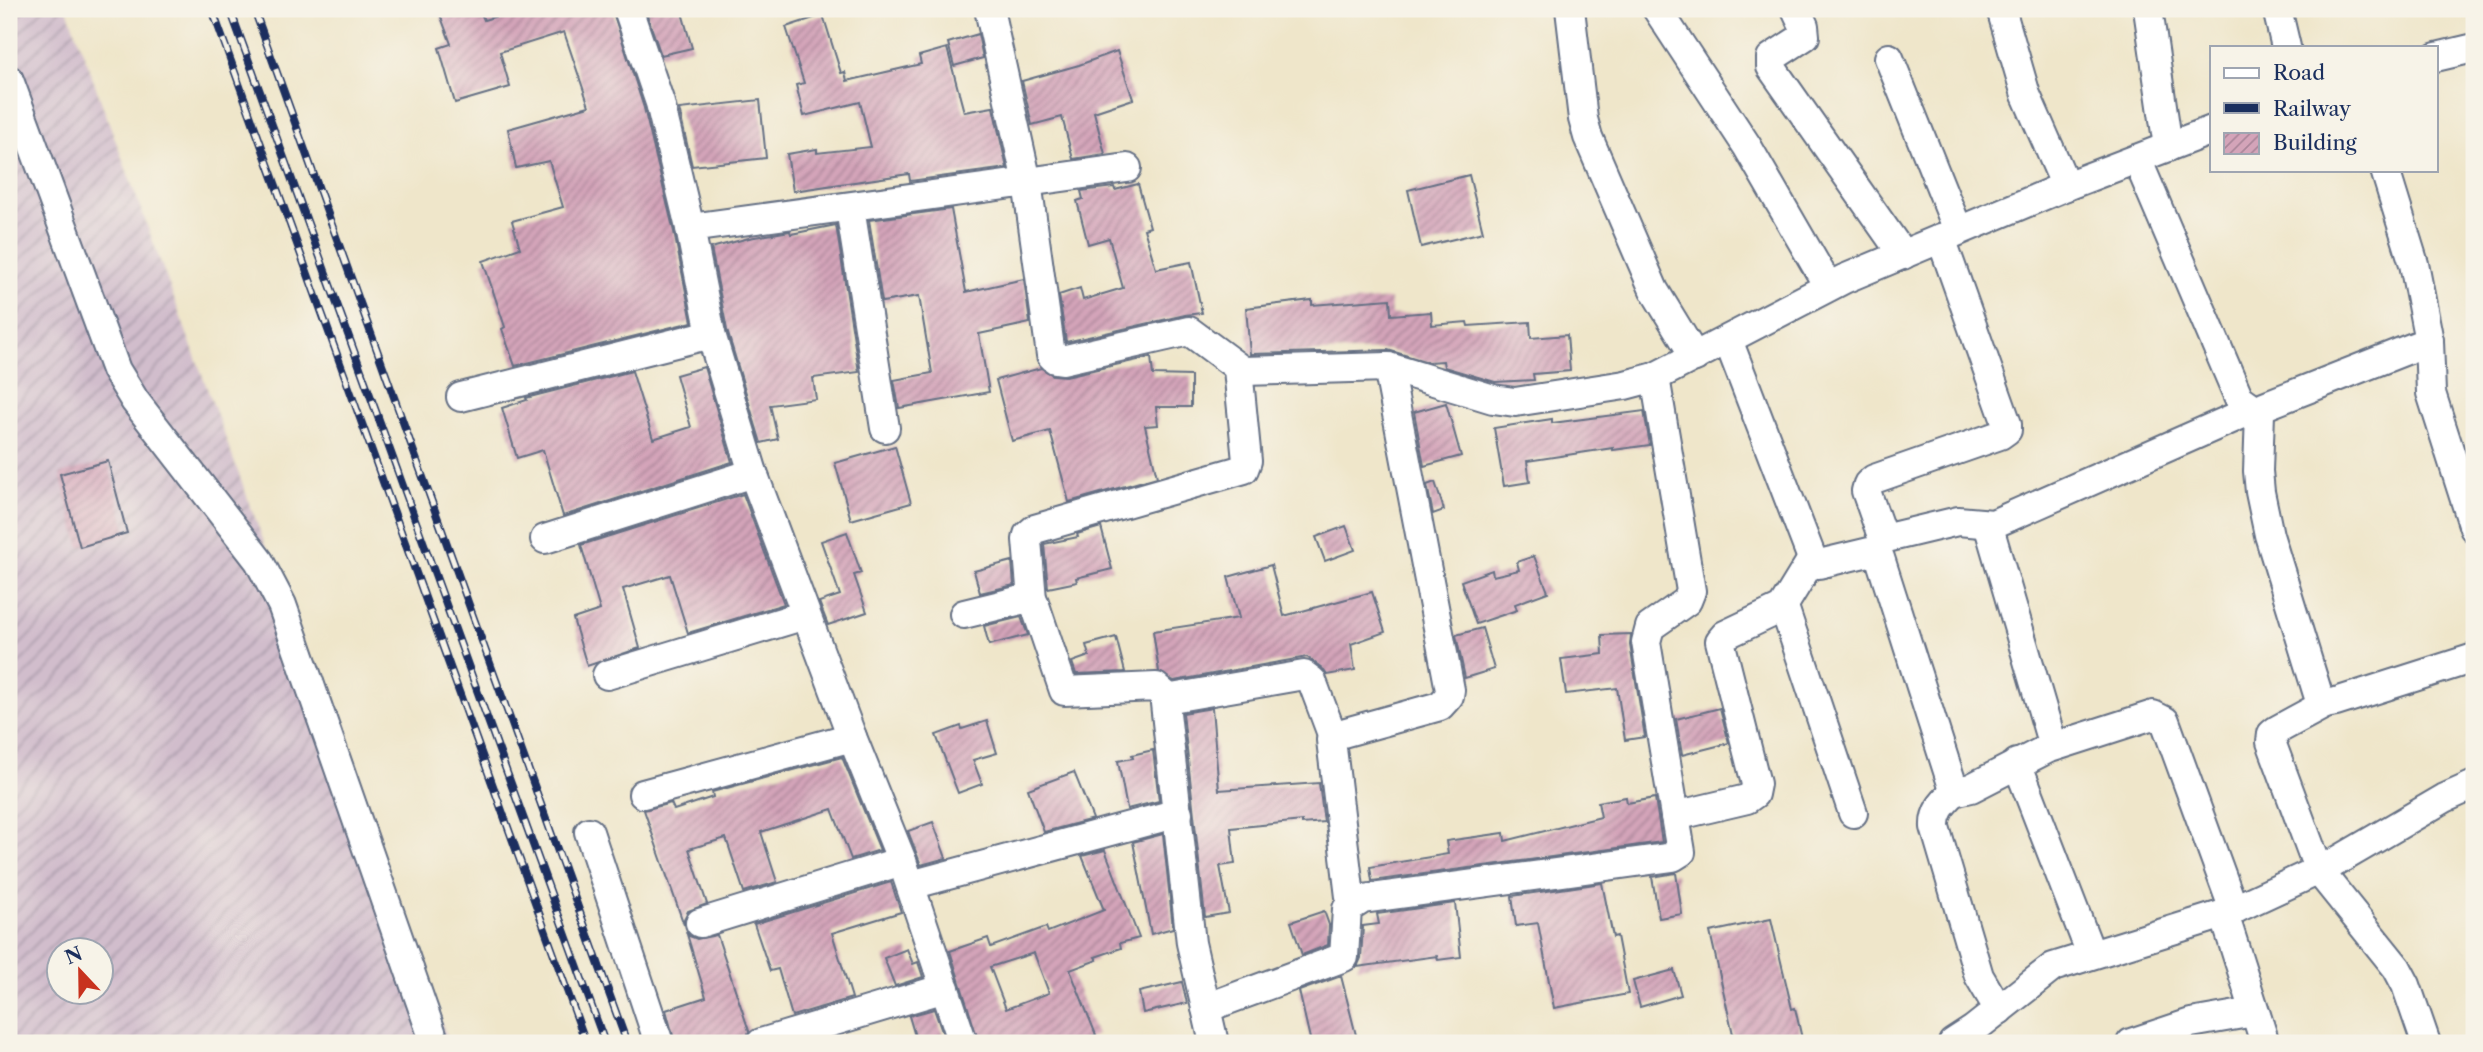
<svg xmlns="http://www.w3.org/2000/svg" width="2483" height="1052" font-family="'Libre Caslon Text',serif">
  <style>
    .industrial { fill: url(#industrial-furrows); fill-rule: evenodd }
    .building { fill: url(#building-hatch); fill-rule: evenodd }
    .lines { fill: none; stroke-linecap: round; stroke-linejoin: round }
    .minor-casing { stroke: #656f84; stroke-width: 32 }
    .minor { stroke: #fff; stroke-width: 28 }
    .rail-casing { stroke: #1b2f5e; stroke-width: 8 }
    .rail { stroke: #f7f3e8; stroke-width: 5; stroke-dasharray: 16; stroke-linecap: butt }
  </style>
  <defs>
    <pattern id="industrial-furrows" width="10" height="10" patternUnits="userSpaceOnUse" patternTransform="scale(1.75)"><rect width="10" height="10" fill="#d1bdcc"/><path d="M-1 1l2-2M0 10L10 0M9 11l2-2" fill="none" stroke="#a99aa9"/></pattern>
    <pattern id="building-hatch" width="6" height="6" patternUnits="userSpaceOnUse" patternTransform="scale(1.75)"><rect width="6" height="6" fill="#d4a4b9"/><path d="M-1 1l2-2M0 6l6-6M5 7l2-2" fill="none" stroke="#ab869a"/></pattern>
  </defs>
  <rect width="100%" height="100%" fill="#f7f3e8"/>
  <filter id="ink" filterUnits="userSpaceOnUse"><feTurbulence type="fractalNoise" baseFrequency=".0143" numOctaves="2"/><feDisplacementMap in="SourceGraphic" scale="14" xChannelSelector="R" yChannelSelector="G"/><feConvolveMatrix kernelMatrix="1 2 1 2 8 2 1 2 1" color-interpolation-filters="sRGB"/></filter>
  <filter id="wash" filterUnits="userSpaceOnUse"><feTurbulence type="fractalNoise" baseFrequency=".00686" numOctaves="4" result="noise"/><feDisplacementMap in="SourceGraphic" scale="28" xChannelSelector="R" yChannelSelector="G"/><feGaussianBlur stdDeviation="1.57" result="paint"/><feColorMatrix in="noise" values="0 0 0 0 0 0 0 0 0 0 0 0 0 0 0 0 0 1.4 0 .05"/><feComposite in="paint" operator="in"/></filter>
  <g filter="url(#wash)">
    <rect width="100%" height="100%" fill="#efe6ca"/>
    <path class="industrial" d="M9 9H67L449 1043H9ZM60 950H102V992H60Z"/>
    <g id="blocks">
      <g class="building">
        <polygon points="438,9 479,9 484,20 520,9 612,9 644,108 674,232 692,322 515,366 502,329 505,327 483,261 520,248 512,221 563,207 549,161 516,168 508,129 589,106 564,32 500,52 510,87 455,103 439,48 451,44"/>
        <polygon points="645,9 681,9 692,48 661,55"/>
        <polygon points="823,15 841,73 845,72 847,81 921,64 919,56 947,48 964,112 993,107 1007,168 910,181 909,174 793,191 787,154 817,149 817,153 871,147 860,102 804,116 796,85 804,83 786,27"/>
        <polygon points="978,34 983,58 954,66 948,43"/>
        <polygon points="1117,51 1133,99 1094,112 1105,154 1073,159 1062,117 1032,125 1022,81 1079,65"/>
        <polygon points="760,100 766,158 692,166 679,109"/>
        <polygon points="1469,175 1483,232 1421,247 1408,190"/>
        <polygon points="1138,184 1150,227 1144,229 1156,269 1191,262 1202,313 1185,315 1066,342 1059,295 1080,288 1083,300 1123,288 1109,238 1088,244 1077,201 1083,199 1081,191 1114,187 1115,190"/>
        <polygon points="951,209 966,292 1024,279 1030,323 979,334 989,392 899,408 894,380 932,373 919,296 882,302 869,220"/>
        <polygon points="836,225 859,372 813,378 816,399 770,405 778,439 761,443 727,330 711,248 749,238 790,231 791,234"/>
        <polygon points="1390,299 1391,315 1431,312 1432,325 1467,322 1468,326 1530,322 1531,338 1567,335 1570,371 1533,374 1534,380 1495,382 1444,367 1443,361 1428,362 1388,350 1250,354 1246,308 1312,300 1312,305"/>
        <polygon points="1151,357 1153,375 1191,376 1191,407 1156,407 1158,425 1145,426 1157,477 1069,502 1050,431 1012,441 996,380 1041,368 1053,375 1066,376"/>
        <polygon points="704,367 732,462 563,516 543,450 517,458 502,408 527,400 526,398 632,371 653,439 691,427 676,375"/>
        <polygon points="1446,403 1461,456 1424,466 1414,412"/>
        <polygon points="1644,411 1650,445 1613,450 1613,448 1527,461 1530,482 1504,486 1494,428 1552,419 1552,423"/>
        <polygon points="895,446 911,503 851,520 835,463"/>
        <polygon points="108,461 127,533 80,547 60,474"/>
        <polygon points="1435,482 1444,510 1433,514 1427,485"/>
        <polygon points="743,494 784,604 688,633 670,575 623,589 640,648 587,666 573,619 600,610 581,545"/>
        <polygon points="1346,526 1355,550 1325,561 1316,537"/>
        <polygon points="1101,527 1112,569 1076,578 1077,582 1048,588 1044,544 1078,537 1077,534"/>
        <polygon points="847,532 861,573 854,575 867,612 828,625 819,602 840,595 821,541"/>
        <polygon points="1534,556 1548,592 1515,604 1517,610 1476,624 1461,581 1492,570 1493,576 1519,570 1517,562"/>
        <polygon points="1012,561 1014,585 980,593 974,571"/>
        <polygon points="1271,565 1284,616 1372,592 1385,632 1351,644 1355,670 1327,675 1322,668 1307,657 1174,681 1159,672 1153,631 1239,618 1228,577"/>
        <polygon points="1021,617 1028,635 989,645 984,626"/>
        <polygon points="1482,628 1494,669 1465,678 1456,635"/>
        <polygon points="1631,634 1630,645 1645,737 1625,740 1617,688 1566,694 1561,659 1603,654 1602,635"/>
        <polygon points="1116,637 1125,672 1076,674 1072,662 1089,656 1086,645"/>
        <polygon points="1212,708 1219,790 1319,783 1324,822 1302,824 1302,821 1231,828 1235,864 1220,866 1229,913 1205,917 1183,713"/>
        <polygon points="1720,708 1729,743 1682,755 1676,719"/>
        <polygon points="987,721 997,753 973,760 982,784 958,793 936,735 961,726 962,729"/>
        <polygon points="1153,750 1159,801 1127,809 1118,761 1133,758 1132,755"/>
        <polygon points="842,757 880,850 851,859 832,809 761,832 777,882 744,892 726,838 689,849 707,904 688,911 684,919 684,925 644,810 671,803 674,810 713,797 712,792"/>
        <polygon points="1074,772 1093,819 1044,832 1028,789"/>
        <polygon points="1626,797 1627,803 1655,798 1662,842 1372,881 1370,867 1448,854 1446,841 1504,833 1505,841 1601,817 1598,802"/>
        <polygon points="933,822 946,858 921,865 908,831"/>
        <polygon points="1163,834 1173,928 1151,934 1133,842"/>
        <path d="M1105 850 1139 938 1120 943 1121 948 1095 957 1097 960 1070 970 1096 1035 1076 1043H979L950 951 988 938 991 947 1046 927 1048 932 1104 910 1082 856ZM1034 953 1049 993 1006 1009 990 967Z"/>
        <polygon points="1676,873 1682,914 1659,918 1652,877"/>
        <polygon points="891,882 901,912 832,933 852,998 792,1016 778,969 770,971 754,924"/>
        <polygon points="1602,883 1613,937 1617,936 1628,994 1554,1008 1538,923 1516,926 1512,896"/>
        <polygon points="1455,903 1461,957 1438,960 1437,956 1357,967 1361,958 1363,926 1379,924 1377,914"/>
        <polygon points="1324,911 1329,925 1328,945 1302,955 1291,922"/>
        <polygon points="1771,919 1792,1009 1795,1008 1803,1043 1735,1043 1710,932"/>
        <polygon points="686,931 689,936 697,939 717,935 749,1031 745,1042 675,1043 666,1010 706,997"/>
        <polygon points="907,949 913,964 918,962 923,977 895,986 884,958"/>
        <polygon points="1674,970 1681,995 1640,1007 1633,981"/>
        <polygon points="1341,976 1358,1043 1311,1043 1299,991"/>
        <polygon points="1182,982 1187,1003 1143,1013 1139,992"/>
        <polygon points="934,1009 946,1043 917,1043 909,1016"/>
      </g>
    </g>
  </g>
  <g filter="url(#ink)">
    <use href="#blocks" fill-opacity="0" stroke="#656f84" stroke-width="2"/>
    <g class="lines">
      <g class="minor-casing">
        <g id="minor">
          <polyline points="628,9 660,103 690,228"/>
          <polyline points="989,9 1027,182 1127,168"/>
          <polyline points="1570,9 1583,119 1588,137 1654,290 1695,357"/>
          <polyline points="1657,9 1747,146 1828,286"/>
          <polyline points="1796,9 1804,26 1805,36 1771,58 1771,67 1903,255"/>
          <polyline points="2001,9 2026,95 2066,186"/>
          <polyline points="2148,9 2168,147"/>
          <polyline points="2277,9 2286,47"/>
          <polyline points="2436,57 2474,48"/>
          <polyline points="1889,58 1958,230"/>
          <polyline points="9,80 116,370 135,401 259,561 282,605 435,1043"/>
          <polyline points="2137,159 2239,398 2260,413"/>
          <polyline points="2385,170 2414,264 2429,341 2431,393 2474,528"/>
          <polyline points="850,208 885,428"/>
          <polyline points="1941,238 2007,424 2007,430 2000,435 1874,479 1868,484 1866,491 1883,539 1958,521 1993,524 2254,409"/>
          <polyline points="711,334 753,473 852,737 902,861 963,1043"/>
          <polyline points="1728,340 1813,561 1819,564 1869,552 1875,553 1880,558 1953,787 1958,791 1971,788 2047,749 2153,715 2165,721 2234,910"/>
          <polyline points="2429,341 2264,406 2260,413 2258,471 2260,492 2269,535 2320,701 2325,704 2336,702 2474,658"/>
          <polyline points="461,397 711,334 690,228 1027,182 1051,355 1055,359 1062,360 1189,331 1243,371 1388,367 1493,399 1515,402 1625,385 1655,377 1844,279 2066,186 2212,130"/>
          <polyline points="1988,524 2053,746"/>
          <polyline points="545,539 753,473"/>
          <polyline points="1032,599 1027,540 1028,535 1035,529 1244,469 1247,461 1238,369"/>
          <polyline points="1784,607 1853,813"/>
          <polyline points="964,614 1029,598 1034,602 1064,691 1156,687 1164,694 1191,943 1214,1043"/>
          <polyline points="607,675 805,615"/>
          <polyline points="1166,699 1304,675 1312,681 1333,737"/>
          <polyline points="2325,704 2277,730 2272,734 2271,742 2319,871 2397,968 2406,985 2426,1043"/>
          <polyline points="2017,763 2091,954"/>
          <path d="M1956 790C1945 801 1934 810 1935 827L1979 976 1999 1010"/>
          <polyline points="643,794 852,737"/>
          <polyline points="1675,816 1747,799 1754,794 1756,784 1720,641 1725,635 1782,608 1812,559"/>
          <polyline points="589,832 659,1043"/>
          <polyline points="911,885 1178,813"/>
          <polyline points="1351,905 1331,740 1339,734 1440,706 1449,696 1450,690 1388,367"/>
          <polyline points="2224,914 2265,1043"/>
          <polyline points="700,923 902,861"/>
          <polyline points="1206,1008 1344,957 1347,909 1363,899 1673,857 1681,852 1646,642 1650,627 1687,601 1691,591 1655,377"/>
          <polyline points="761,1043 945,988"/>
          <polyline points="1953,1043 1973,1030 2053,967 2224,914 2332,864 2445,798 2474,785"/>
          <polyline points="2131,1043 2191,1023 2254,1012"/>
        </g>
      </g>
      <use href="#minor" class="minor"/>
      <g class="rail-casing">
        <g id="rail">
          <polyline points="212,9 586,1043"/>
          <polyline points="230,9 605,1043"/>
          <polyline points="254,9 627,1043"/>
        </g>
      </g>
      <use href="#rail" class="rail"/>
    </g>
  </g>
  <rect width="2483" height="1052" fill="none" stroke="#f7f3e8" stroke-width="35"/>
  <rect x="2210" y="46" width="228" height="126" fill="#f7f3e8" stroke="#9fa5b1" stroke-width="2"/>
  <rect x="2224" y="68" width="35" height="10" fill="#ffffff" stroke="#9fa5b1" stroke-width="2"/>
  <text x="2273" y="80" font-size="21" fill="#1b2f5e">Road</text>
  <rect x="2224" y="103" width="35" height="10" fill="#1b2f5e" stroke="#9fa5b1" stroke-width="2"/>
  <text x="2273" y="116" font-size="21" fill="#1b2f5e">Railway</text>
  <rect x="2224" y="133" width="35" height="21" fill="url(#building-hatch)" stroke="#9fa5b1" stroke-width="2"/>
  <text x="2273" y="150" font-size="21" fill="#1b2f5e">Building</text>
  <g transform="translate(80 971) rotate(338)"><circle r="33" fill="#f7f3e8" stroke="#9fa5b1" stroke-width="2"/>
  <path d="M0-5L12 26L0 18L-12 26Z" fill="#c8321e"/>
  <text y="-10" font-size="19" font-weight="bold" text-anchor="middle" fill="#1b2f5e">N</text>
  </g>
</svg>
